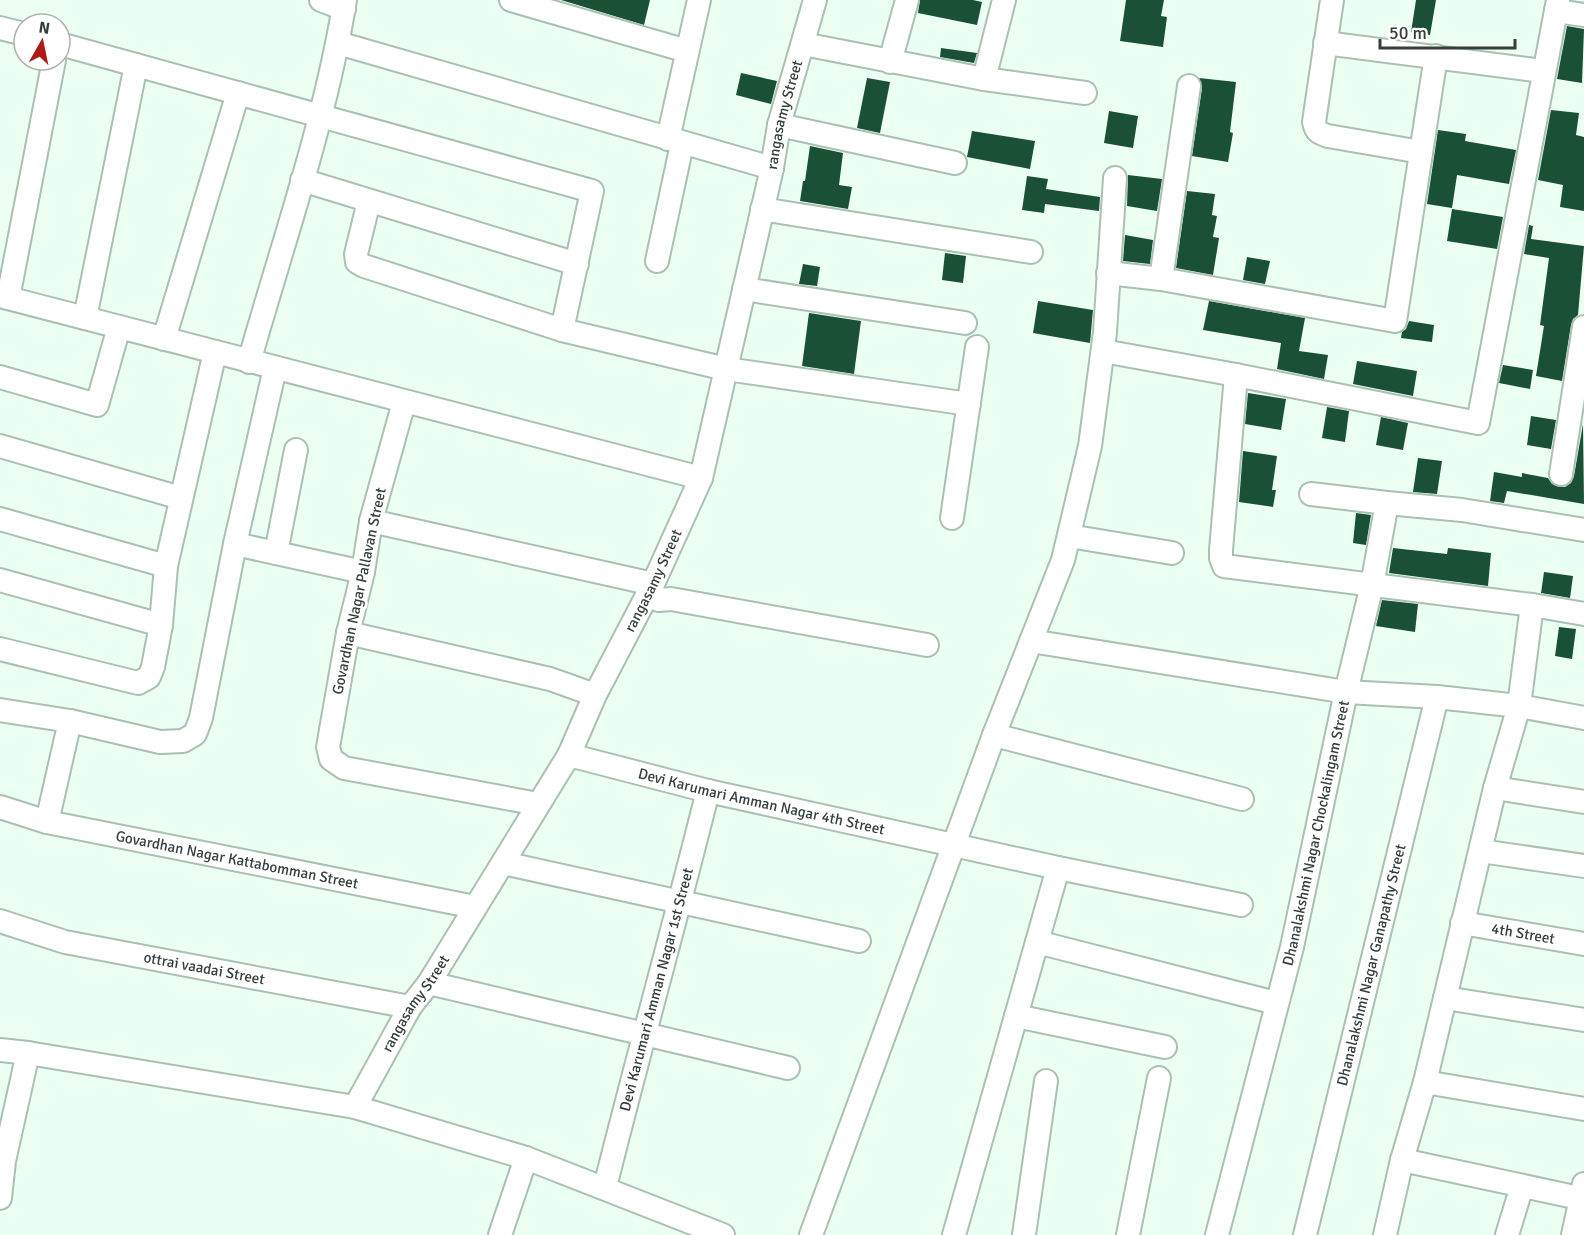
<svg xmlns="http://www.w3.org/2000/svg" width="1584" height="1235" font-family="Signika,sans-serif">
  <style>
    .building { fill: #1a5036 }
    .lines { fill: none; stroke-linecap: round; stroke-linejoin: round }
    .minor-casing { stroke: #a9c0b2; stroke-width: 26 }
    .minor { stroke: #fff; stroke-width: 22 }
    .labels { text-anchor: middle; dominant-baseline: central; stroke-width: 6; stroke-linejoin: round; paint-order: stroke }
    .street-label { font-size: 15px; fill: #353f39; stroke: #fff }
  </style>
  <rect width="100%" height="100%" fill="#ecfff3"/>
  <g class="building">
    <polygon points="561,0 650,0 644,25"/>
    <polygon points="920,0 973,0 982,2 977,25 918,13"/>
    <polygon points="1126,0 1164,0 1161,16 1167,17 1163,47 1120,41"/>
    <polygon points="1416,0 1436,0 1430,35 1411,32"/>
    <polygon points="1567,26 1584,29 1582,83 1557,79"/>
    <polygon points="941,48 977,53 974,63 940,57"/>
    <polygon points="741,73 777,81 771,104 736,95"/>
    <polygon points="867,78 890,82 880,133 857,128"/>
    <polygon points="1199,78 1236,82 1230,132 1233,133 1228,162 1192,156 1202,88"/>
    <polygon points="1551,110 1579,113 1576,135 1584,137 1584,211 1560,207 1563,185 1538,180"/>
    <polygon points="1109,111 1138,116 1133,148 1104,143"/>
    <polygon points="1438,130 1466,134 1465,141 1516,150 1509,184 1457,175 1452,208 1427,204"/>
    <polygon points="972,131 1035,141 1030,169 967,157"/>
    <polygon points="810,146 843,153 839,185 852,187 848,209 800,201 803,181 805,181"/>
    <polygon points="1128,175 1162,179 1157,211 1127,206"/>
    <polygon points="1027,176 1048,179 1046,189 1100,197 1099,211 1045,204 1044,213 1022,210"/>
    <polygon points="1187,191 1215,194 1212,215 1217,216 1213,237 1219,238 1213,275 1176,268"/>
    <polygon points="1452,209 1503,217 1497,249 1447,241"/>
    <polygon points="1529,225 1533,226 1531,239 1584,246 1578,315 1573,319 1571,325 1562,381 1536,376 1544,326 1540,325 1549,258 1524,254"/>
    <polygon points="1125,235 1153,240 1150,264 1123,261"/>
    <polygon points="945,253 966,256 963,283 942,280"/>
    <polygon points="1247,257 1270,261 1265,284 1243,280"/>
    <polygon points="803,264 820,267 817,286 799,284"/>
    <polygon points="1038,301 1093,310 1090,343 1033,333"/>
    <polygon points="1209,301 1305,318 1299,351 1328,355 1324,379 1277,369 1281,343 1203,330"/>
    <polygon points="809,313 861,321 854,374 802,366"/>
    <polygon points="1409,321 1434,325 1432,342 1401,338 1402,332 1406,329"/>
    <polygon points="1357,361 1417,371 1413,396 1353,384"/>
    <polygon points="1503,365 1533,370 1530,389 1499,383"/>
    <polygon points="1248,393 1286,399 1281,430 1245,424"/>
    <polygon points="1327,407 1349,411 1345,442 1322,438"/>
    <polygon points="1531,416 1556,420 1551,449 1527,445"/>
    <polygon points="1381,417 1408,423 1403,450 1376,445"/>
    <polygon points="1583,424 1584,504 1507,491 1504,503 1490,501 1494,472 1522,477 1522,473 1548,478 1552,484 1560,487 1565,487 1571,483 1574,476"/>
    <polygon points="1243,451 1277,456 1272,490 1276,490 1273,507 1239,502"/>
    <polygon points="1418,458 1442,461 1437,494 1413,492"/>
    <polygon points="1356,513 1371,515 1366,545 1353,543"/>
    <polygon points="1393,548 1447,554 1448,548 1491,553 1488,586 1389,573"/>
    <polygon points="1544,572 1573,576 1570,598 1541,593"/>
    <polygon points="1382,600 1418,604 1415,632 1376,626"/>
    <polygon points="1559,627 1576,629 1572,659 1555,656"/>
  </g>
  <g class="lines">
    <g class="minor-casing">
      <g id="minor">
        <polyline points="321,0 344,9"/>
        <polyline points="511,0 687,51"/>
        <path d="M1332 0 1314 122C1316 132 1319 133 1328 136L1421 152"/>
        <polyline points="1556,11 1584,15"/>
        <polyline points="0,28 24,34"/>
        <polyline points="338,43 772,168"/>
        <polyline points="1325,43 1543,71"/>
        <polyline points="60,44 592,191 562,330"/>
        <polyline points="803,44 984,79 1085,93"/>
        <polyline points="890,62 907,0"/>
        <polyline points="984,79 1004,0"/>
        <polyline points="779,125 955,163"/>
        <polyline points="668,139 699,0"/>
        <polyline points="302,180 577,264"/>
        <polyline points="369,201 356,254 357,262 364,266 562,330 726,369 969,404"/>
        <polyline points="762,209 1031,252"/>
        <polyline points="657,261 682,144"/>
        <polyline points="1108,273 1161,279 1395,321 1436,56"/>
        <polyline points="1161,279 1189,86"/>
        <polyline points="744,289 965,323"/>
        <polyline points="0,296 701,478"/>
        <polyline points="8,298 54,60"/>
        <polyline points="85,318 136,65"/>
        <polyline points="164,339 238,93"/>
        <polyline points="1103,351 1236,375 1478,423 1558,0"/>
        <path d="M249 362C283 242 325 123 345 0"/>
        <polyline points="1236,375 1221,550 1221,558 1224,566 1532,605 1584,614"/>
        <polyline points="0,377 97,405 119,327"/>
        <polyline points="404,402 371,521 363,572 348,633 328,747 331,759 344,768 538,804"/>
        <polyline points="0,446 181,498"/>
        <polyline points="1561,474 1584,327"/>
        <polyline points="1311,494 1387,503"/>
        <polyline points="952,518 977,347"/>
        <polyline points="0,519 166,566"/>
        <polyline points="371,521 653,584"/>
        <polyline points="1069,536 1172,553"/>
        <polyline points="235,544 363,572"/>
        <polyline points="276,553 296,450"/>
        <polyline points="0,580 161,625"/>
        <polyline points="647,595 659,600 671,599 927,645"/>
        <polyline points="348,633 550,679 595,695"/>
        <polyline points="1031,641 1346,692 1437,697 1519,706 1584,718"/>
        <polyline points="0,649 138,683 149,677 153,667 161,625 166,566 215,352"/>
        <polyline points="0,710 70,721 160,742 183,741 195,734 201,718 235,544 275,368"/>
        <polyline points="994,735 1242,799"/>
        <path id="s1" d="M569 755 708 791 1058 868 1241 905"/>
        <polyline points="1495,788 1584,802"/>
        <path id="s2" d="M0 807 47 822 475 907"/>
        <polyline points="47,822 70,721"/>
        <polyline points="1481,851 1584,866"/>
        <polyline points="503,863 859,941"/>
        <path id="s3" d="M0 921 65 942 410 1007"/>
        <path id="s4" d="M1462 923 1584 944"/>
        <polyline points="1037,942 1276,1003"/>
        <polyline points="429,983 788,1068"/>
        <polyline points="1445,998 1584,1020"/>
        <polyline points="1016,1016 1165,1047"/>
        <polyline points="0,1050 28,1053 355,1107 526,1158 723,1235"/>
        <polyline points="1425,1082 1584,1109"/>
        <path id="s5" d="M355 1107 410 1007 429 983 569 755 595 695 653 584 701 478 772 168 779 125 815 0"/>
        <polyline points="1402,1160 1584,1199"/>
        <path id="s6" d="M605 1187C638 1055 675 923 708 791"/>
        <polyline points="0,1198 4,1161 28,1053"/>
        <polyline points="500,1235 526,1158"/>
        <polyline points="811,1235 994,735 1063,560 1090,446 1105,332 1115,178"/>
        <polyline points="954,1235 1058,868"/>
        <polyline points="1024,1235 1046,1081"/>
        <polyline points="1128,1235 1159,1078"/>
        <path id="s7" d="M1217 1235 1292 947 1346 692 1372 585 1387 503 1462 510 1584 530"/>
        <path id="s8" d="M1305 1235 1437 697"/>
        <polyline points="1385,1235 1402,1160 1425,1082 1495,788 1519,706 1532,605"/>
        <polyline points="1507,1235 1522,1186"/>
        <polyline points="1573,1235 1584,1184"/>
      </g>
    </g>
    <use href="#minor" class="minor"/>
  </g>
  <g class="labels">
    <g class="street-label">
      <text stroke="none"><textPath href="#s5" startOffset="1092">rangasamy Street</textPath></text>
      <text stroke="none"><textPath href="#s5" startOffset="606">rangasamy Street</textPath></text>
      <text transform="translate(359 591) rotate(-78)">Govardhan Nagar Pallavan Street</text>
      <text stroke="none"><textPath href="#s1" startOffset="198">Devi Karumari Amman Nagar 4th Street</textPath></text>
      <text stroke="none"><textPath href="#s7" startOffset="414">Dhanalakshmi Nagar Chockalingam Street</textPath></text>
      <text stroke="none"><textPath href="#s2" startOffset="243">Govardhan Nagar Kattabomman Street</textPath></text>
      <text stroke="none"><textPath href="#s4" startOffset="62">4th Street</textPath></text>
      <text stroke="none"><textPath href="#s8" startOffset="278">Dhanalakshmi Nagar Ganapathy Street</textPath></text>
      <text stroke="none"><textPath href="#s3" startOffset="210">ottrai vaadai Street</textPath></text>
      <text stroke="none"><textPath href="#s6" startOffset="204">Devi Karumari Amman Nagar 1st Street</textPath></text>
      <text stroke="none"><textPath href="#s5" startOffset="120">rangasamy Street</textPath></text>
    </g>
  </g>
  <g transform="translate(42 42) rotate(9)"><circle r="28" fill="#ffffff" stroke="#aeb2b0" stroke-width="1.5"/>
  <path d="M0-4.5L10 22L0 15L-10 22Z" fill="#ac1b14"/>
  <text y="-9" font-size="16" font-weight="bold" text-anchor="middle" fill="#353f39">N</text>
  </g>
  <path d="M1380 39v9h135v-9" fill="none" stroke="#353f39" stroke-width="3"/>
  <text x="1389" y="39" font-size="18" fill="#353f39" stroke="#ffffff" stroke-width="4.5" paint-order="stroke">50 m</text>
</svg>
